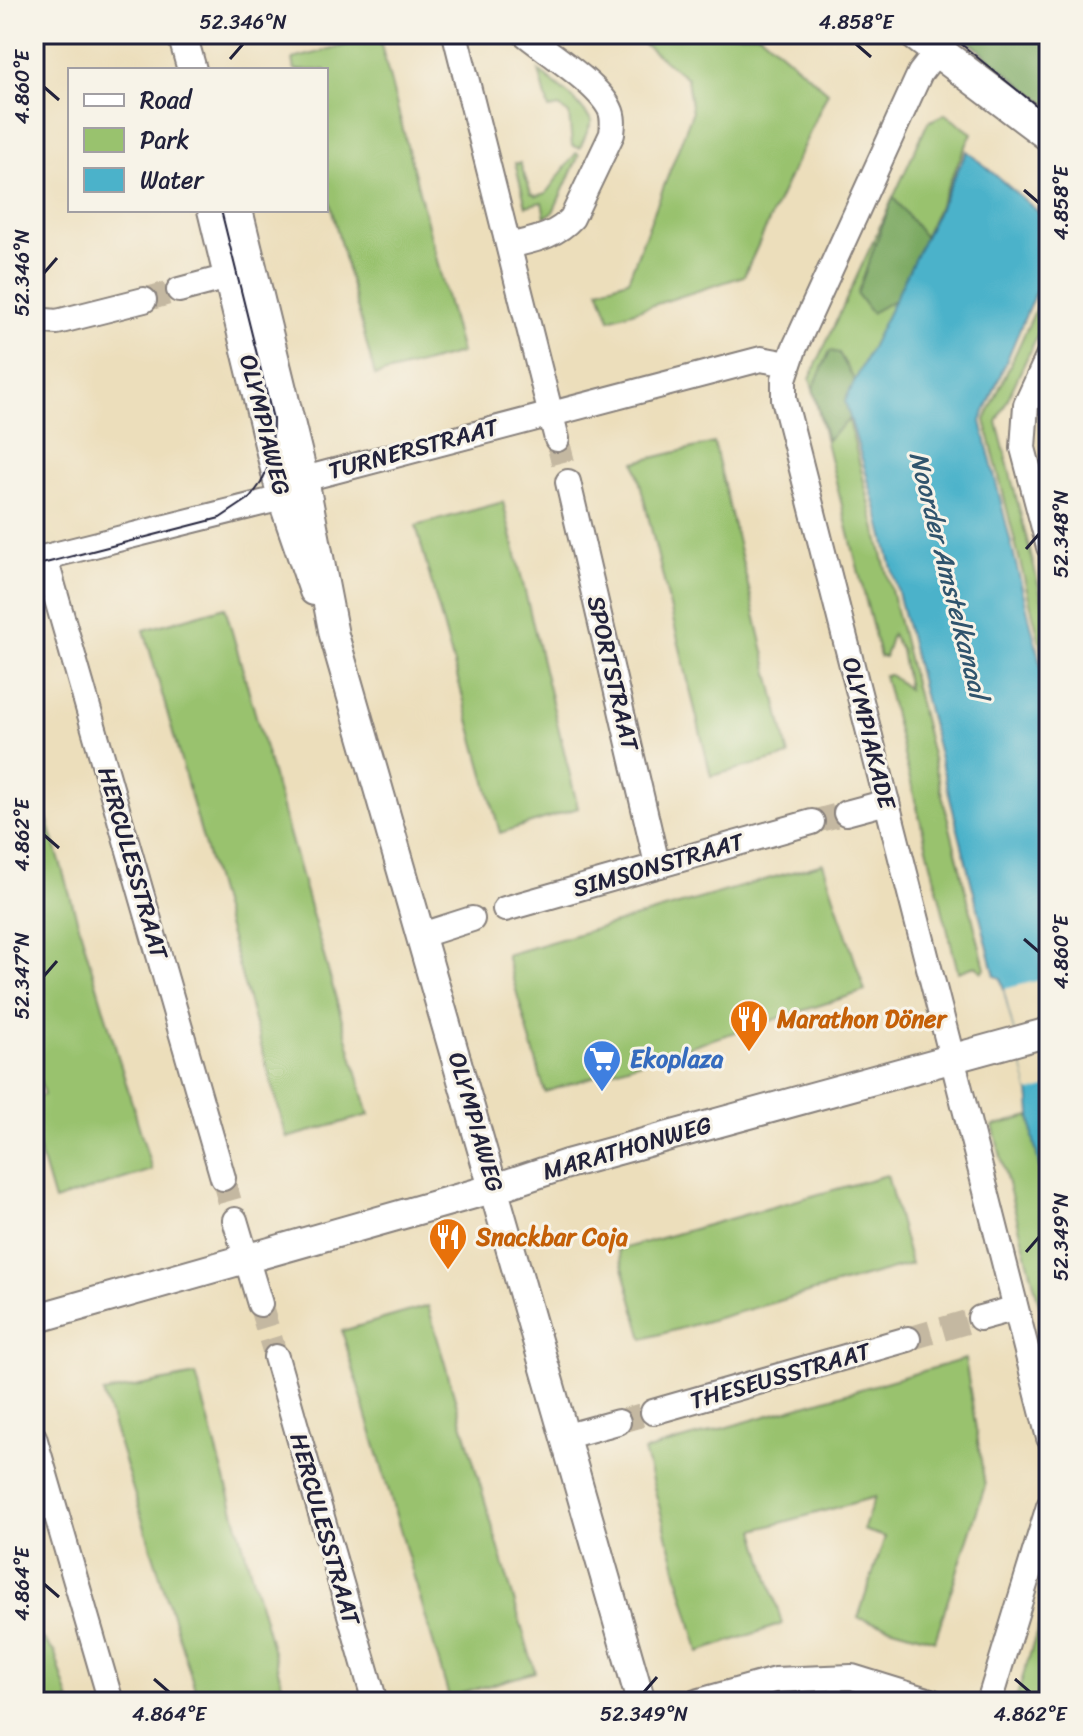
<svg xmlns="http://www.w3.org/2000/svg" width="1083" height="1736" font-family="Sriracha,sans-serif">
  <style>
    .green { fill: #99c26e; stroke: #5e7254; stroke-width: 2 }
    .forest { fill: #7aa861; stroke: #4e654e; stroke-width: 2 }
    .water { fill: #4bb2ca; stroke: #366a82; stroke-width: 2 }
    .pier { fill: #ecdebb }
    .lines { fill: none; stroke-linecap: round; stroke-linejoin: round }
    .minor-tunnel { stroke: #c4b8a1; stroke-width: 24; stroke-dasharray: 24 12; stroke-linecap: butt }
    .minor-casing { stroke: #87807b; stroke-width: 28 }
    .tertiary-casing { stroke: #87807b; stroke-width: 32 }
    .secondary-casing { stroke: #87807b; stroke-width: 36 }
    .minor { stroke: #fff; stroke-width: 24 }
    .tertiary { stroke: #fff; stroke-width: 28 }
    .secondary { stroke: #fff; stroke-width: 32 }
    .tram { stroke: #22223b; stroke-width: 2 }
    .ticks { fill: none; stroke: #22223b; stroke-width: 3 }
    .labels { text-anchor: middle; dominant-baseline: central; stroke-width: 6; stroke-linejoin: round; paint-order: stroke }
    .street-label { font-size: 24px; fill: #22223b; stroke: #f7f3e8 }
    .food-label { font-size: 24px; font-weight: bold; fill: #c56008; stroke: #f7f3e8; text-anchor: start }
    .shop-label { font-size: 24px; font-weight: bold; fill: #366cbe; stroke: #f7f3e8; text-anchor: start }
    .water-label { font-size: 26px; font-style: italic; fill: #30546d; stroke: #f7f3e8 }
    .neatline { fill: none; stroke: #22223b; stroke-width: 3 }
    .ticks-label { font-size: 20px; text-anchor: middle; fill: #22223b }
  </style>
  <rect width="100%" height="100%" fill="#f7f3e8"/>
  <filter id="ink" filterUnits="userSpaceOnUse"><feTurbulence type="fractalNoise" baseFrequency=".0125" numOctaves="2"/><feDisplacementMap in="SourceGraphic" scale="16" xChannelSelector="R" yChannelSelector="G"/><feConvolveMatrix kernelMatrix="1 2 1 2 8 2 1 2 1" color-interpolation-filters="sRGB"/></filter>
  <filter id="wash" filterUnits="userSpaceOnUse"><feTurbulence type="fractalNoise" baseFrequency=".006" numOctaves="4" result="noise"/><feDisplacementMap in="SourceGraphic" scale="32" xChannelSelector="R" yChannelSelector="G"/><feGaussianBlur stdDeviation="1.8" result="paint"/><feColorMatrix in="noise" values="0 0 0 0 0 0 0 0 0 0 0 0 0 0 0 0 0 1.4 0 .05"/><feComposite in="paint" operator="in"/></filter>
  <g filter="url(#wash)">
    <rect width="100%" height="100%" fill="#ecdebb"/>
    <g class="green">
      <polygon points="631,34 760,34 828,92 744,276 610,319 599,289 628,280 692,113 687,78"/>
      <polygon points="379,37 461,353 375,376 326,188 326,70 295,70 293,59"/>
      <polygon points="539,71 574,99 592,121 580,148 572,146 569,114 559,107 549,109"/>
      <polygon points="945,114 972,133 846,409 985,968 982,972 976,966 958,972 884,675 890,675 908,689 901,650 892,634 885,657 880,657 810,378 928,122"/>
      <polygon points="576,153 579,155 553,212 545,217 542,202 526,206 515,163 520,163 531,193 537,196 546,193"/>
      <polygon points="1049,280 1049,310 997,422 1049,626 1049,679 985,420"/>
      <polygon points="714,443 789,756 711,776 635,462"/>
      <polygon points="503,502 578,808 500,833 416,526"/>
      <polygon points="225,607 369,1115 287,1138 144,630"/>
      <polygon points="34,775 152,1170 54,1201 34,1133 34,1098 44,1095 34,1059"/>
      <polygon points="823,863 865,991 545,1092 506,955"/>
      <polygon points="1030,1116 1049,1209 1049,1342 993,1126"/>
      <polygon points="887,1175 911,1264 643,1339 618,1250"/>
      <polygon points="428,1306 535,1672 449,1697 342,1331"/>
      <polygon points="965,1359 985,1486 935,1640 858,1618 885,1537 863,1530 875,1497 755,1530 782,1624 699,1652 644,1451"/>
      <polygon points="196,1375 287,1702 199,1702 103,1393"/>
      <polygon points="1049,1593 1049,1702 1015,1702"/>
      <polygon points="42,1638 55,1653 70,1702 34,1702 34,1639"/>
    </g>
    <g class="forest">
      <polygon points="960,34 1049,34 1049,107"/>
      <polygon points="893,197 926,239 896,299 871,313 857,294"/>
      <polygon points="830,351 839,353 855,381 845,401 852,417 827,440 813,388"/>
    </g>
    <polygon class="water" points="967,151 1049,221 1049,260 981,421 1049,698 1049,1210 1033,1137 1029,1090 1001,978 995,976 879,517 845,401"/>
    <polygon class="pier" points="1049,978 1049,1087 1029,1092 1004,989"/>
  </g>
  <g filter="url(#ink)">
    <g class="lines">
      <g class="minor-tunnel">
        <polyline points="144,300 179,290"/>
        <polyline points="557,439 568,482"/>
        <polyline points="812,822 846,813"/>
        <polyline points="223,1178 235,1220"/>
        <polyline points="260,1304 276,1357"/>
        <polyline points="908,1339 980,1318"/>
        <polyline points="618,1422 653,1412"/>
      </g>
      <g class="minor-casing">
        <g id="minor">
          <polyline points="455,34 557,439"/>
          <polyline points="937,51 920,73 794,349 784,379 784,399 1049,1438"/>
          <path d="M509 246C532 240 555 237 572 218L612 134C613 125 614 117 610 109 598 84 547 52 525 34"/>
          <polyline points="179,290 228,277"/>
          <polyline points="34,320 57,322 144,300"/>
          <polyline points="1049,355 1026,405 1023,448 1049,547"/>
          <polyline points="568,482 657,864"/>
          <polyline points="45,558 223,1178"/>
          <polyline points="34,560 282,498 304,479 761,359 788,364"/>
          <polyline points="846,813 887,802"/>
          <polyline points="505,909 812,822"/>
          <polyline points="422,935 472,919"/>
          <polyline points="235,1220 260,1304"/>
          <polyline points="980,1318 1013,1309"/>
          <polyline points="276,1357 375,1702"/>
          <polyline points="653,1412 908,1339"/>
          <polyline points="567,1436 618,1422"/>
          <polyline points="34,1437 111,1702"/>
          <polyline points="696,1702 775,1680 852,1677 933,1702"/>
          <polyline points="989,1702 1049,1506"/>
        </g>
      </g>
      <g class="tertiary-casing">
        <g id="tertiary">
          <polyline points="182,34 192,70"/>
          <polyline points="212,210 282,498 314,591"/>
          <polyline points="238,210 304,479 334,635 641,1702"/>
          <polyline points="34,1319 495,1188 567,1164 1049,1032"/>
        </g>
      </g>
      <g class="secondary-casing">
        <polyline id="secondary" points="915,34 1049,135"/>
      </g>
      <use href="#minor" class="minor"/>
      <use href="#tertiary" class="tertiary"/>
      <use href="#secondary" class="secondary"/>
      <g class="tram">
        <polyline points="949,34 1049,116"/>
        <polyline points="34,566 220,518 250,498 261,483 272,458 273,419 221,210"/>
      </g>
    </g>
  </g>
  <path class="ticks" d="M856 44 871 57M230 59 243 44M44 87 59 100M1024 190 1039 203M44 273 57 258M1026 549 1039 534M44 835 59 848M1024 939 1039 952M44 976 57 961M1026 1252 1039 1237M44 1584 59 1597M154 1679 169 1692M1015 1679 1030 1692M644 1692 657 1677"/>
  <defs>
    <g id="restaurant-pin" transform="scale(2)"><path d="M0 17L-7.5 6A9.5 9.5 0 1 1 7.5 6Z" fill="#e8710a" stroke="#f7f3e8"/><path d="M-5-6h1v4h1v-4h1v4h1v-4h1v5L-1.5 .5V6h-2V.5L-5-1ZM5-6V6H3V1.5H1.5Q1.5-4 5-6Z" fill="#fff"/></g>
    <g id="supermarket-pin" transform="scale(2)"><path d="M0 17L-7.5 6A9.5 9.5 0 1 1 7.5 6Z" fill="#3f7fe0" stroke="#f7f3e8"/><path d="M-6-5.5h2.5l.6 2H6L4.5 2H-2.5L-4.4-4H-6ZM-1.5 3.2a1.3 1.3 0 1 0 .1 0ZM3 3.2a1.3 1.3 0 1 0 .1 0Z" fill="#fff"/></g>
  </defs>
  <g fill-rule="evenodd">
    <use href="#restaurant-pin" x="749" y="1019"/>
    <use href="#supermarket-pin" x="602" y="1059"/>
    <use href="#restaurant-pin" x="448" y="1237"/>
  </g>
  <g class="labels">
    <g class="street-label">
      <text transform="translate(265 425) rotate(76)">OLYMPIAWEG</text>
      <text transform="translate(413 449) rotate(-15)">TURNERSTRAAT</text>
      <text transform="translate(613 673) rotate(77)">SPORTSTRAAT</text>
      <text transform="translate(869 733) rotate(76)">OLYMPIAKADE</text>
      <text transform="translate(133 863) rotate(74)">HERCULESSTRAAT</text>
      <text transform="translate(658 865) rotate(-16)">SIMSONSTRAAT</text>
      <text transform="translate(476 1122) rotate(74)">OLYMPIAWEG</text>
      <text transform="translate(627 1148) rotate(-16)">MARATHONWEG</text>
      <text transform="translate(780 1376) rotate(-16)">THESEUSSTRAAT</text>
      <text transform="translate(325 1529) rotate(74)">HERCULESSTRAAT</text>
    </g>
    <g class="food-label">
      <text x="777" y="1019">Marathon Döner</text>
      <text x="476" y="1237">Snackbar Coja</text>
    </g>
    <g class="shop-label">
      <text x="630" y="1059">Ekoplaza</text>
    </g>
    <g class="water-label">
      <text transform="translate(949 575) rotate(76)">Noorder Amstelkanaal</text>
    </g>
  </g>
  <rect width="1083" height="1736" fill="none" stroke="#f7f3e8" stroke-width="88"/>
  <rect x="68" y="68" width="260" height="144" fill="#f7f3e8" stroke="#a29fa3" stroke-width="2"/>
  <rect x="84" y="94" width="40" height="12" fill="#ffffff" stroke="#a29fa3" stroke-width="2"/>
  <text x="140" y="108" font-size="24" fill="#22223b">Road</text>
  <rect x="84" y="128" width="40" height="24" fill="#99c26e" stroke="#a29fa3" stroke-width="2"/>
  <text x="140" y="148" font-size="24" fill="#22223b">Park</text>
  <rect x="84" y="168" width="40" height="24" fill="#4bb2ca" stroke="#a29fa3" stroke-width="2"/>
  <text x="140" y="188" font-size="24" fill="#22223b">Water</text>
  <rect x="44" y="44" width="995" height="1648" class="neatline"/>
  <g class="ticks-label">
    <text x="243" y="29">52.346°N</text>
    <text x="856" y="29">4.858°E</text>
    <text transform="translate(22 87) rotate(-90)" y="7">4.860°E</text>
    <text transform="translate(1061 203) rotate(-90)" y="7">4.858°E</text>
    <text transform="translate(22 273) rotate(-90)" y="7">52.346°N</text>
    <text transform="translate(1061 534) rotate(-90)" y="7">52.348°N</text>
    <text transform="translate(22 835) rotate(-90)" y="7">4.862°E</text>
    <text transform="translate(1061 952) rotate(-90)" y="7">4.860°E</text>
    <text transform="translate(22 976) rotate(-90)" y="7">52.347°N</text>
    <text transform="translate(1061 1237) rotate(-90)" y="7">52.349°N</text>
    <text transform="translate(22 1584) rotate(-90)" y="7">4.864°E</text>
    <text x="169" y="1721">4.864°E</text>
    <text x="644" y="1721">52.349°N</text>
    <text x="1030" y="1721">4.862°E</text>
  </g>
</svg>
